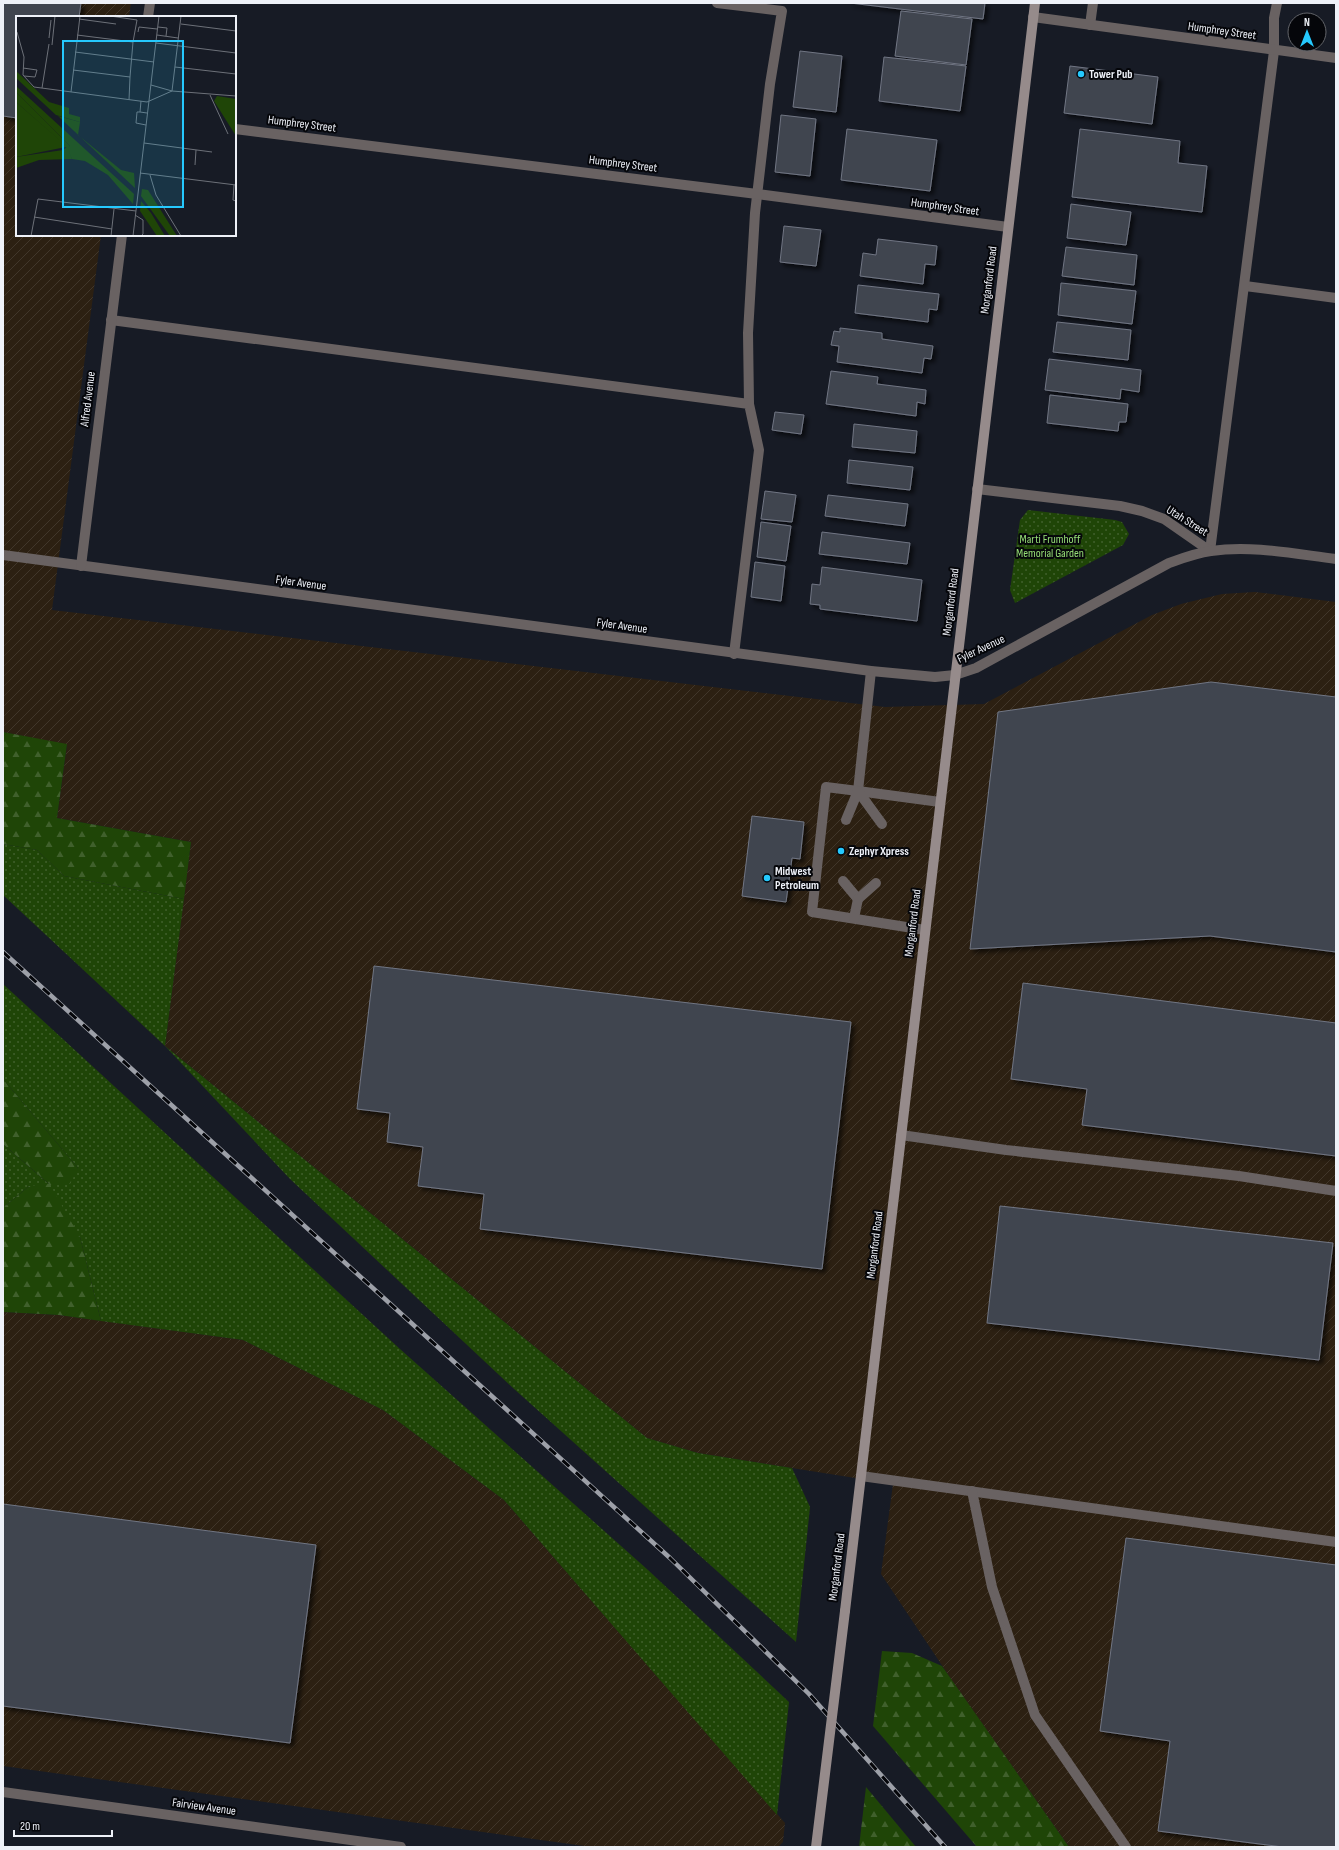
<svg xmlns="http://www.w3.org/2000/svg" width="1339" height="1850" font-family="'Sofia Sans Condensed',sans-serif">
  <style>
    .industrial { fill: url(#industrial-furrows) }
    .grass { fill: url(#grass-dots) }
    .forest { fill: url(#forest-firs) }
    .building { fill: #3f4450; stroke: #717683; filter: url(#shadow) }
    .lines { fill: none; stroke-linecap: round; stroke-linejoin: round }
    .lane { stroke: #696262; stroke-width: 10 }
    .street { stroke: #696262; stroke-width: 10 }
    .secondary { stroke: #968b8b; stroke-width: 10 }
    .rail-casing { stroke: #9da0a8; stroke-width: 4.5 }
    .rail { stroke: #05060a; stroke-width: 3; stroke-dasharray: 9; stroke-linecap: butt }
    .secondary-bridge { stroke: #968b8b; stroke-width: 10 }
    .poi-dot { fill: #25c9fe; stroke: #05060a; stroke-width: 1.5 }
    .labels { text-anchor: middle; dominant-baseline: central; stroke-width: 4; stroke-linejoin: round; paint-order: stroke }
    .street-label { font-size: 12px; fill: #eef1f8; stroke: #05060a }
    .poi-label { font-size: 12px; font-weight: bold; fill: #eef1f8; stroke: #05060a; text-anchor: start }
    .park-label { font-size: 12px; fill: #97df77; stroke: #05060a }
    .inset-road { fill: none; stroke: #6d7179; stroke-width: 1 }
    .view { fill: #25c9fe; fill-opacity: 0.15; stroke: #25c9fe; stroke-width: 2 }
    .inset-edge { fill: none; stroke: #eef1f8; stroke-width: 2 }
  </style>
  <defs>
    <pattern id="industrial-furrows" width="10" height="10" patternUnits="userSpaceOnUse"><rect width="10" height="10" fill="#2c2012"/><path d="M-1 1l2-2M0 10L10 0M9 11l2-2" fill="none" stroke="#41362a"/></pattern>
    <pattern id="grass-dots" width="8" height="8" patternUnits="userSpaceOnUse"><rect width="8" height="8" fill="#1f4507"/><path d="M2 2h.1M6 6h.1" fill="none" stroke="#40602c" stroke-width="1.8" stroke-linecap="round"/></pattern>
    <pattern id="forest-firs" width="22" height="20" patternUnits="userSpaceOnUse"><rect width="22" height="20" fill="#1f4507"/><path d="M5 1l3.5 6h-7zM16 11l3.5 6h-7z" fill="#40602c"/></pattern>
    <filter id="shadow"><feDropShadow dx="3.5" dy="3.5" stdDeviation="2" flood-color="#0009"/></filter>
  </defs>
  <rect width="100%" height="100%" fill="#171b25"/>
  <g class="industrial">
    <polygon points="3,3 131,3 129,17 17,17 17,235 101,235 52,610 885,707 984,704 1152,615 1181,604 1222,594 1255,592 1336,602 1336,1847 1069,1847 953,1682 881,1574 893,1484 698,1453 647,1438 165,1046 191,842 57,818 67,745 3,732"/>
    <polygon points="3,1312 59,1315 243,1340 383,1410 504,1500 785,1823 783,1842 778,1847 592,1847 3,1766"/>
  </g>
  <g class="grass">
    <polygon points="1028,510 1115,520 1122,522 1129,534 1123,545 1015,603 1010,590 1020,520"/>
    <polygon points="3,844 37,850 64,876 184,899 165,1046 647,1438 698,1453 792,1468 810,1507 796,1642 513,1388 290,1179 165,1046 3,895"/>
    <polygon points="3,984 400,1349 648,1570 789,1702 777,1815 504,1500 383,1410 243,1340 101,1321 80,1237 29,1186 3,1208 3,1144 50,1185 78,1168 3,1079"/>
  </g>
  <g class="forest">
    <polygon points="3,732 67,744 57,818 191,842 184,899 64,876 37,850 3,844"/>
    <polygon points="3,1079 78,1168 70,1184 50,1185 80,1237 101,1321 59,1315 3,1312 3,1208 29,1186 49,1184 3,1144"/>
    <polygon points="882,1651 912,1653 942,1666 1069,1847 977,1847 873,1726"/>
    <polygon points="866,1787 916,1847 859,1847"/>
  </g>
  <g class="building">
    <polygon points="3,3 81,3 79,17 17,17 17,118 3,116"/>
    <polygon points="850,3 985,3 983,19"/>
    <polygon points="901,11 972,19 966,65 895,56"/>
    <polygon points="800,51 842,56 836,112 793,107"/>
    <polygon points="884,57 966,66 960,111 879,101"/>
    <polygon points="1070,66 1158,77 1152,124 1064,113"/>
    <polygon points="781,115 816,119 810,176 775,172"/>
    <polygon points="847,129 937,140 930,191 841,180"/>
    <polygon points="1080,129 1180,141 1178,163 1207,166 1202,212 1072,197"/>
    <polygon points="1071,204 1131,212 1126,245 1067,238"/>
    <polygon points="784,226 821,230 816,266 780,262"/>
    <polygon points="878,239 937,246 935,265 925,264 923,284 860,276 863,253 876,255"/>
    <polygon points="1066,247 1137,255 1134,285 1062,276"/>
    <polygon points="1061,283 1136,291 1132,324 1058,315"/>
    <polygon points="858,285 939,294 937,310 929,309 928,322 855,313"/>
    <polygon points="1057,322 1131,330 1128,360 1053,352"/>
    <polygon points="840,328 882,333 882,339 933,346 931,359 924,358 922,373 837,362 839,346 831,345 834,331 840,332"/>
    <polygon points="1049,359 1141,370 1139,392 1121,389 1120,399 1045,390"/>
    <polygon points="831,371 878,377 877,384 926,390 925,404 917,402 916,416 826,404"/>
    <polygon points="1050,395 1128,404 1126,422 1119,422 1118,431 1047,423"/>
    <polygon points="775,412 804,415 801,434 772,430"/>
    <polygon points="854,424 917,431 915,453 852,447"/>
    <polygon points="849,460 913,467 910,490 847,483"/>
    <polygon points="765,491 796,495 792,522 761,519"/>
    <polygon points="828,495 908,504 905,526 825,516"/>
    <polygon points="761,522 791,526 786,561 757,557"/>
    <polygon points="822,532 910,543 907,564 819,554"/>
    <polygon points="755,562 785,566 781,601 751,597"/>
    <polygon points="822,567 922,580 917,621 820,609 820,605 810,604 812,584 820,585"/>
    <polygon points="1211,682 1336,697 1336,952 1210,936 970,949 998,712"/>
    <polygon points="752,816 804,822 800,859 792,858 786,902 742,896"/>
    <polygon points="374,966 851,1022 822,1269 480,1229 484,1194 418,1186 423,1147 387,1142 390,1113 357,1109"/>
    <polygon points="1023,983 1336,1023 1336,1156 1082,1125 1087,1089 1011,1079"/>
    <polygon points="1000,1206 1333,1243 1319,1360 987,1323"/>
    <polygon points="3,1504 316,1545 290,1743 3,1706"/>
    <polygon points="1126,1538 1336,1565 1336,1847 1283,1847 1158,1831 1170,1741 1100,1731"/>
  </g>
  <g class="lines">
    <g class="lane">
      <polyline points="717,3 782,11 770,84 755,213 748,333 749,404"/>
      <polyline points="1090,25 1093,3"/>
      <polyline points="1245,286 1336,298"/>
      <polyline points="111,320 749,404 759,450 734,654"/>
      <polyline points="1210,551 1274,51 1274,18 1277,3"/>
      <polyline points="871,671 858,791 940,802"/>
      <polyline points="858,791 826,787 812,912 925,930"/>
      <polyline points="846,820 858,791 882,824"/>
      <polyline points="843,881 858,899 876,883"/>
      <polyline points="854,918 858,899"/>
      <polyline points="901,1135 1006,1150 1239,1176 1336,1191"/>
      <polyline points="861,1476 1336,1542"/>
      <polyline points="972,1491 992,1587 1035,1715 1126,1847"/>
    </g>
    <g class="street">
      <polyline points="148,17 150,3"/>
      <polyline points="1033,17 1336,58"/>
      <polyline points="235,129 757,194 1008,227"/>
      <polyline points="977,489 1120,506 1142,511 1164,519 1210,551"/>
      <path d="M3 555 871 671 935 677 955 675 976 668 1169 563C1183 558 1196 553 1211 551 1252 545 1295 554 1336 559"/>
      <polyline points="81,566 122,235"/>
      <polyline points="3,1792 401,1847"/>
    </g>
    <polyline class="secondary" points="845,1611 1035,3"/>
    <g class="rail-casing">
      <polyline id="rail" points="3,952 670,1558 809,1694 945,1847"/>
    </g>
    <use href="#rail" class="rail"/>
    <polyline class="secondary-bridge" points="816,1847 845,1611"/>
  </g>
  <g class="poi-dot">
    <circle cx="1081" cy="74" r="4"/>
    <circle cx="841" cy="851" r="4"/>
    <circle cx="767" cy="878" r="4"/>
  </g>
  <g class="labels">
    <g class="street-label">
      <text transform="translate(1222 31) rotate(8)">Humphrey Street</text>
      <text transform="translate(302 124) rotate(7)">Humphrey Street</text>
      <text transform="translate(623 164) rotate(7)">Humphrey Street</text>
      <text transform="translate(945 207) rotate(8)">Humphrey Street</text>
      <text transform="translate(989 280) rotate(-83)">Morganford Road</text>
      <text transform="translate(88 399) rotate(-83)">Alfred Avenue</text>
      <text transform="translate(1187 521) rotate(32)">Utah Street</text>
      <text transform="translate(301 583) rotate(8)">Fyler Avenue</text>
      <text transform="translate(951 602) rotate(-83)">Morganford Road</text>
      <text transform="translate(622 626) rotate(8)">Fyler Avenue</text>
      <text transform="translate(981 649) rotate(-25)">Fyler Avenue</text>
      <text transform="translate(913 923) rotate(-83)">Morganford Road</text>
      <text transform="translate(875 1245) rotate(-83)">Morganford Road</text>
      <text transform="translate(837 1567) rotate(-83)">Morganford Road</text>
      <text transform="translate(204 1807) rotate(8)">Fairview Avenue</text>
    </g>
    <g class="poi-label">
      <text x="1089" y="74">Tower Pub</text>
      <text x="849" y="851">Zephyr Xpress</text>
      <text x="775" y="871">Midwest<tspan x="775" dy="14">Petroleum</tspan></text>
    </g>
    <g class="park-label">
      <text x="1050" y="539">Marti Frumhoff<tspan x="1050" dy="14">Memorial Garden</tspan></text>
    </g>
  </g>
  <g transform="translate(16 16)">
    <rect width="220" height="220" fill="#171b25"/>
    <path d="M0 70 118 178 117 188 92 159 69 145 56 143 50 131 0 141V86L52 131 54 130 0 76ZM42 100 64 106 62 119 105 154 118 157 119 172Z" fill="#1f4507"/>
    <path d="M0 55 33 86 53 92V98L64 101V106L40 99 0 62ZM0 76 54 130 52 132 56 143 23 144 0 152V141L47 134 51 131 0 86ZM126 173 132 174 161 220H154L125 180ZM125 185 135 197 149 220H141L124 195Z" fill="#1f4507"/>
    <path d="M201 80 220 83V120L198 85Z" fill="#1f4507"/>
    <path class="inset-road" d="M94 0 121 4 117 26M63 3 100 8M165 8 220 15M142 11 151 12 150 20M1 16 8 41 7 59 18 71 131 86 156 75M122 16 123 11 141 13M61 19 117 26 114 61M141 19 162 22M33 22 35 4M140 27 220 37M36 29 39 0M59 36 138 46M159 51 220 58M7 52 21 54 19 61 8 60M57 54 114 61 113 84M135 69 156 75 220 80M26 72 33 28M156 75 165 0M55 76 64 0M194 79 212 118M125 85 124 96 131 97M124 96H121L120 107 130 109M128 127 196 136M179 149 180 134M124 157 220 169M134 159 140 179 165 220M218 169 217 184 220 185M119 199 127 204V218L125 220M18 201 96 213M15 220 22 183 120 195M95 220 98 193M117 220 143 0"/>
    <path class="view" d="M47 25H167V191H47Z"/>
    <rect width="220" height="220" class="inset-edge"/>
  </g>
  <rect width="1339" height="1850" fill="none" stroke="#eef1f8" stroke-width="8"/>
  <g transform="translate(1307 32)"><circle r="19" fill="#05060a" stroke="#626469"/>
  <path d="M0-3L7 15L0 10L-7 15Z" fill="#25c9fe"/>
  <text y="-6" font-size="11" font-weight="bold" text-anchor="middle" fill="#eef1f8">N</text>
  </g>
  <path d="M14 1830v6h98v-6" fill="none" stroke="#eef1f8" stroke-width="2"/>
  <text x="20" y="1830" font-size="12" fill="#eef1f8" stroke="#05060a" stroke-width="3" paint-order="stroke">20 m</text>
</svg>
